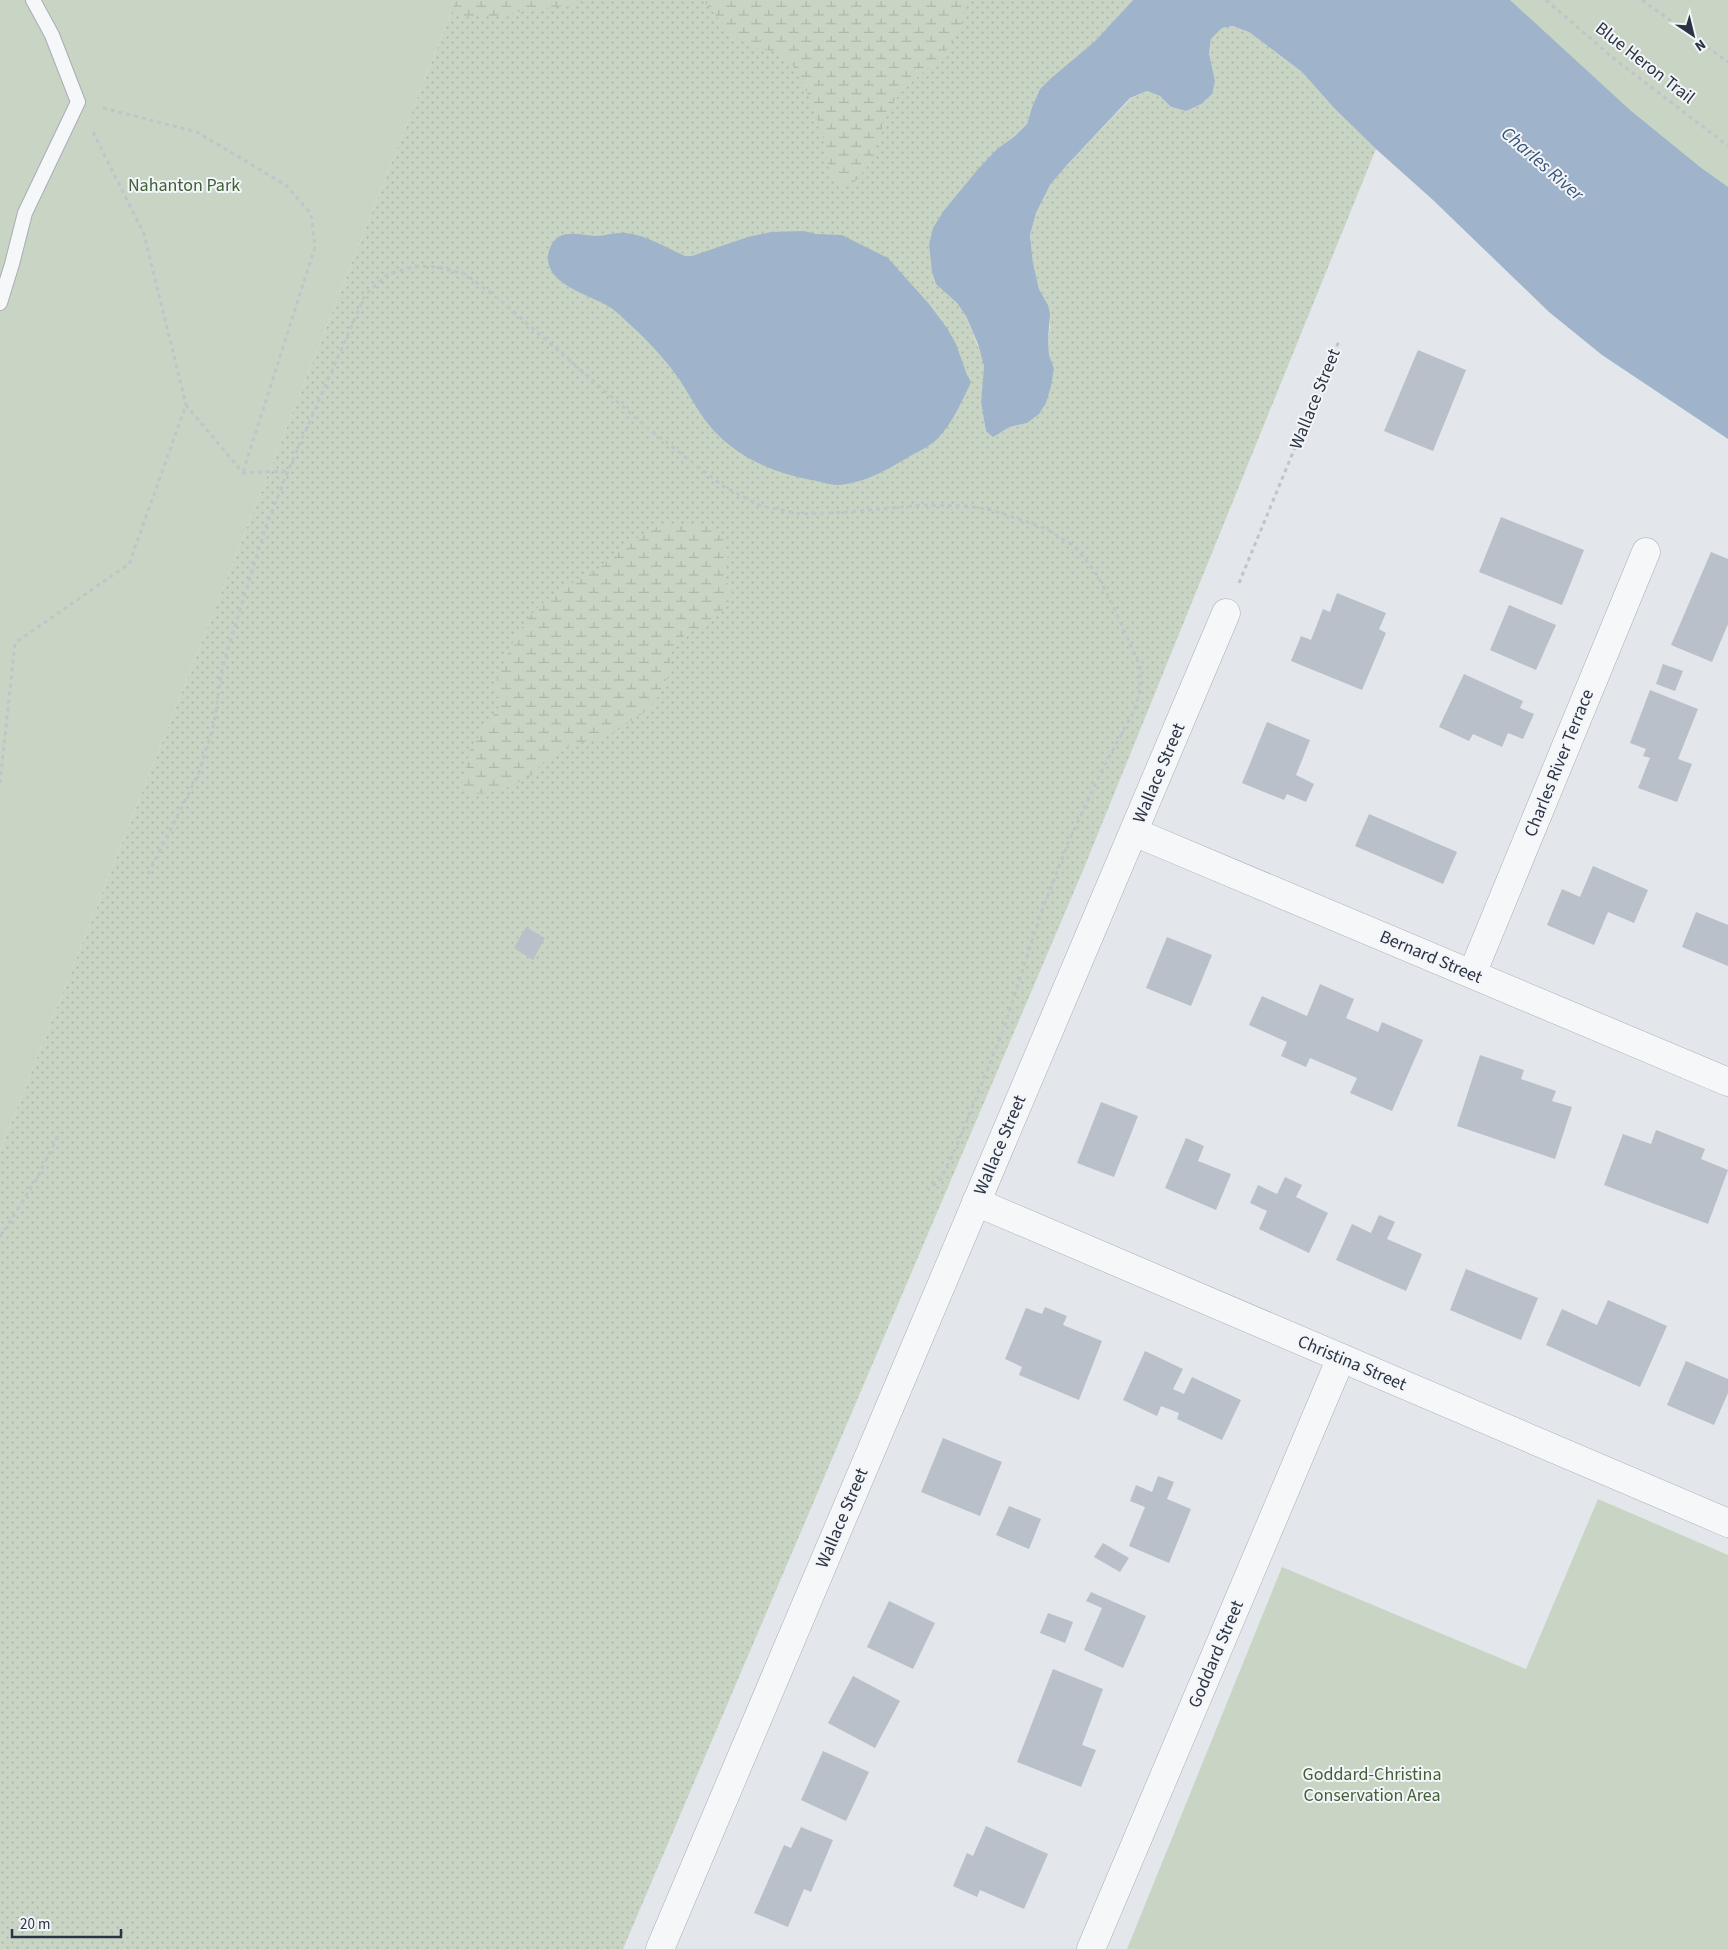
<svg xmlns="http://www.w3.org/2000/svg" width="1728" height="1949" font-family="'Source Sans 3',sans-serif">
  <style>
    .grass { fill: url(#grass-dots) }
    .wetland { fill: url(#wetland-marsh) }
    .park { fill: #c9d5c4 }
    .water { fill: #9fb4cb }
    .building { fill: #bac0c9 }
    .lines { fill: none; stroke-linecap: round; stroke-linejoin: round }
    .lane-casing { stroke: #a8adb6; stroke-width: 16 }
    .street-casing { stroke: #a8adb6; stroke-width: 29 }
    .path { stroke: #c1c4ca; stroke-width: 3; stroke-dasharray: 4 4; stroke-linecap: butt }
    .lane { stroke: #f6f7f9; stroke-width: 14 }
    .street { stroke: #f6f7f9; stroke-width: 28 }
    .labels { text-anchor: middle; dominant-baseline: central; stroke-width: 4; stroke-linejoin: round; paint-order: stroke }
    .street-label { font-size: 18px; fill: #2b3444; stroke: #f3f5f8 }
    .park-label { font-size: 18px; fill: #406038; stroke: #f3f5f8 }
    .water-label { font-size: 19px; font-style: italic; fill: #345378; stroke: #f3f5f8 }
  </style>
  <defs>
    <pattern id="grass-dots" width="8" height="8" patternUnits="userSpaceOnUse" patternTransform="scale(1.25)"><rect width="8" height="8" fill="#c9d5c4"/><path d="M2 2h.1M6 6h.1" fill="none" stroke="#adb7aa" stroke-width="1.8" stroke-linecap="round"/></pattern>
    <pattern id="wetland-marsh" width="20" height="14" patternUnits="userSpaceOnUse" patternTransform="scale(1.25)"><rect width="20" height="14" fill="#c9d5c4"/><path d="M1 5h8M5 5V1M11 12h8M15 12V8" fill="none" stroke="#adb7aa"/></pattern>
  </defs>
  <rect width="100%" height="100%" fill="#e3e6eb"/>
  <polygon class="grass" points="456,0 1133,0 1095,41 1050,79 1040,89 1032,107 1027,124 1015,136 997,149 945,209 947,294 957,303 966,316 982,356 984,366 981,402 986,431 1001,433 1010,427 1027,423 1054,368 1049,355 1048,339 1050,326 1048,305 1039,289 1033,263 1030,235 1036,213 1050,185 1067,165 1131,98 1147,91 1160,96 1171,107 1186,111 1215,81 1209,53 1211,39 1222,28 1233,26 1249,32 1302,72 1334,108 1376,149 1084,868 623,1949 0,1949 0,1151"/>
  <g class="wetland">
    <polygon points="194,0 589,0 576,5 536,9 497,16 464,16 438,8"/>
    <path d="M703 0H964C968 57 907 71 885 116 881 125 882 137 879 146 873 161 863 172 853 184L842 185 830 174 821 129 806 90 793 66 781 53 755 48 732 35Z"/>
    <polygon points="688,524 712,526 724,540 728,560 725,576 732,594 726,607 710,621 695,628 676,642 671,655 668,677 660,694 649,709 615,732 590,741 572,744 551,756 532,775 512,786 488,793 469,794 462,784 471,746 486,727 499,706 494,687 515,637 534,611 554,593 597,570 623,546 659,526"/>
  </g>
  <g class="park">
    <polygon points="0,0 456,0 0,1151"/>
    <polygon points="1456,0 1728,0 1728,265"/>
    <polygon points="1598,1499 1728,1555 1728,1949 1127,1949 1282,1567 1526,1669"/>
  </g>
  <g class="water">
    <polygon points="1133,0 1510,0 1630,110 1700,167 1728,187 1728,439 1602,355 1549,312 1433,200 1376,149 1334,108 1302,72 1249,32 1233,26 1222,28 1211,39 1209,53 1215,81 1212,94 1201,104 1186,111 1171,107 1160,96 1147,91 1130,98 1067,165 1050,185 1036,213 1030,235 1033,263 1039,289 1048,305 1050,314 1048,339 1049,355 1054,368 1051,386 1046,403 1039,414 1027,423 1010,427 993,437 986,431 984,420 981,402 984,366 978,344 966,316 957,303 936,284 932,272 929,244 933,228 945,209 979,168 997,149 1015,136 1027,124 1032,107 1040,89 1050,79 1095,41"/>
    <path d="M804 231 816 234 842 235 888 258 929 304 947 328 956 344 967 375 971 382C962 401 953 422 939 437 930 447 918 451 907 458 887 470 862 484 837 485 829 485 820 481 811 480 775 473 741 459 715 432 700 416 691 397 679 379 664 357 643 336 623 318 619 314 613 309 608 306 588 294 537 282 550 248 558 227 579 235 596 236 606 236 616 232 626 233 646 235 667 248 685 256H692L748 237 771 232Z"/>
  </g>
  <g class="building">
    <polygon points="1418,350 1466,370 1433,451 1384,431"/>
    <polygon points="1501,517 1584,550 1562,605 1479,572"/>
    <polygon points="1711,552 1728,559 1728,624 1712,662 1671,645"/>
    <polygon points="1337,593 1386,613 1379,629 1386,633 1362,690 1291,661 1301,636 1311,640 1323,609 1330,612"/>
    <polygon points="1509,605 1556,625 1536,670 1490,650"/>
    <polygon points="1663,664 1683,671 1675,691 1656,684"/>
    <polygon points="1464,674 1523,701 1520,708 1534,714 1523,739 1508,733 1502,747 1473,734 1469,741 1439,727"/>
    <polygon points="1650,690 1698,709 1678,759 1692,764 1677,802 1638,788 1650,758 1643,756 1646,749 1630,743"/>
    <polygon points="1267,722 1310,740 1296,775 1314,784 1306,802 1287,794 1284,800 1242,783"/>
    <polygon points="1369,814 1457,852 1443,884 1355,846"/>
    <polygon points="1593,866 1648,890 1634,923 1608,912 1594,945 1547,925 1562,889 1580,897"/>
    <polygon points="1696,912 1728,925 1728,966 1682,947"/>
    <polygon points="526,927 545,938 533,960 514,948"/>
    <polygon points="1167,937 1212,955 1191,1006 1146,988"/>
    <polygon points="1320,984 1354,999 1346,1018 1378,1032 1382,1022 1423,1040 1392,1111 1350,1093 1357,1078 1310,1058 1306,1067 1281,1056 1287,1042 1249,1025 1262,996 1307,1016"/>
    <polygon points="1480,1055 1524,1070 1521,1079 1556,1091 1552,1101 1572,1107 1555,1159 1457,1126"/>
    <polygon points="1101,1102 1138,1116 1114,1177 1077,1163"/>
    <polygon points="1656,1130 1705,1149 1701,1159 1728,1170 1708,1224 1604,1185 1623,1134 1651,1144"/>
    <polygon points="1186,1138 1204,1146 1198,1161 1231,1174 1216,1210 1165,1188"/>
    <polygon points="1285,1177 1302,1185 1296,1197 1328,1213 1309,1253 1259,1229 1267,1211 1250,1203 1258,1185 1277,1194"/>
    <polygon points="1379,1215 1395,1222 1387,1239 1422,1254 1406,1291 1336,1260 1352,1224 1371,1233"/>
    <polygon points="1466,1269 1538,1298 1521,1340 1450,1310"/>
    <polygon points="1608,1300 1667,1326 1640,1387 1546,1345 1562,1309 1597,1325"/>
    <polygon points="1045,1307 1067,1316 1063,1325 1102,1341 1079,1400 1019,1375 1022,1367 1005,1359 1026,1308 1042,1314"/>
    <polygon points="1145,1351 1183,1369 1173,1389 1184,1394 1192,1377 1241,1400 1222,1440 1177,1419 1179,1413 1161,1406 1157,1416 1123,1400"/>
    <polygon points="1686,1361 1728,1379 1728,1393 1714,1425 1667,1405"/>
    <polygon points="943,1438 1002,1462 980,1516 921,1492"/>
    <polygon points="1158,1476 1174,1482 1167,1499 1191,1509 1169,1563 1129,1546 1145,1507 1130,1501 1136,1485 1152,1492"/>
    <polygon points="1009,1506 1041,1519 1029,1549 996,1535"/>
    <polygon points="1103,1543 1129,1558 1120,1572 1094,1557"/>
    <polygon points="1091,1592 1146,1616 1123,1668 1084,1650 1102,1608 1086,1601"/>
    <polygon points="889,1601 935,1623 913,1669 867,1647"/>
    <polygon points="1048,1613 1073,1622 1065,1643 1040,1633"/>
    <polygon points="1053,1669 1103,1689 1082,1745 1096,1750 1081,1787 1017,1762"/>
    <polygon points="853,1676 900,1701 875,1748 828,1723"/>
    <polygon points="823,1751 869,1772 846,1821 801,1800"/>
    <polygon points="986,1826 1048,1854 1024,1909 980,1890 977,1897 953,1886 967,1853 973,1856"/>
    <polygon points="801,1827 833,1840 811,1892 804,1889 788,1927 754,1913 784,1845 791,1848"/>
  </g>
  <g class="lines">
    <g class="lane-casing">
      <polyline id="lane" points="0,303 12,264 25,213 78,102 52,35 33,0"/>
    </g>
    <g class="street-casing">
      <g id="street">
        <polyline points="1134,832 1728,1082"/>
        <polyline points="1472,974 1646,552"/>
        <polyline points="976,1202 1728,1523"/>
        <polyline points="660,1949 1226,613"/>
        <polyline points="1091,1949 1341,1358"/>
      </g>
    </g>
    <g class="path">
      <polyline points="1546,0 1612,57 1728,146"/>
      <polyline points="1642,0 1728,62"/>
      <polyline points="103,108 197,132 287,186 311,214 315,247 243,472"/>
      <polyline points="93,132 144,234 186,405"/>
      <polyline points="1239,583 1339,341"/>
      <polyline points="0,783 15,643 129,564 186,405 243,473 288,471"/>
      <polyline points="148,874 198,775 214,724 222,668 265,529 288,471 365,295 387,275 415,266 437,267 465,274 500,300 644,425 723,486 761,506 801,514 847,512 923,505 967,506 992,510 1045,528 1075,547 1094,570 1108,595 1140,666 1140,689 1135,709 1101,772 1068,843 1040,916 1003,1031 957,1145 941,1179 928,1190"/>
      <polyline points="0,1237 36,1180 60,1132"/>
    </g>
    <use href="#lane" class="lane"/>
    <use href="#street" class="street"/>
  </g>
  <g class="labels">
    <g class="street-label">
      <text transform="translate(1645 63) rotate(38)">Blue Heron Trail</text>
      <text transform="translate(1315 399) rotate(-68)">Wallace Street</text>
      <text transform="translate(1559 763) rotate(-68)">Charles River Terrace</text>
      <text transform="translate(1159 773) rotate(-67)">Wallace Street</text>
      <text transform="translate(1431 957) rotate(23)">Bernard Street</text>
      <text transform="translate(1000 1145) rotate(-67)">Wallace Street</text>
      <text transform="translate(1352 1363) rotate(23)">Christina Street</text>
      <text transform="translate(842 1518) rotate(-67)">Wallace Street</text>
      <text transform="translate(1216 1654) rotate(-67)">Goddard Street</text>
    </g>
    <g class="park-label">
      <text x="184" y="185">Nahanton Park</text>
      <text x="1372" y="1774">Goddard-Christina<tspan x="1372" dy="21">Conservation Area</tspan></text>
    </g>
    <g class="water-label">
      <text transform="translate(1542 164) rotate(41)">Charles River</text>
    </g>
  </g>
  <g transform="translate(1693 35) rotate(145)" stroke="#f3f5f8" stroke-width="4" paint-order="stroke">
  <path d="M0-4L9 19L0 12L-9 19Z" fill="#2b3444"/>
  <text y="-8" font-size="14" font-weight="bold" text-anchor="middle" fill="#2b3444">N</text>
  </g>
  <path d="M12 1929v8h109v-8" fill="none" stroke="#2b3444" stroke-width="2.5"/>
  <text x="20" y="1929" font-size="15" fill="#2b3444" stroke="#f3f5f8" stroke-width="4" paint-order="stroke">20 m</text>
</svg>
